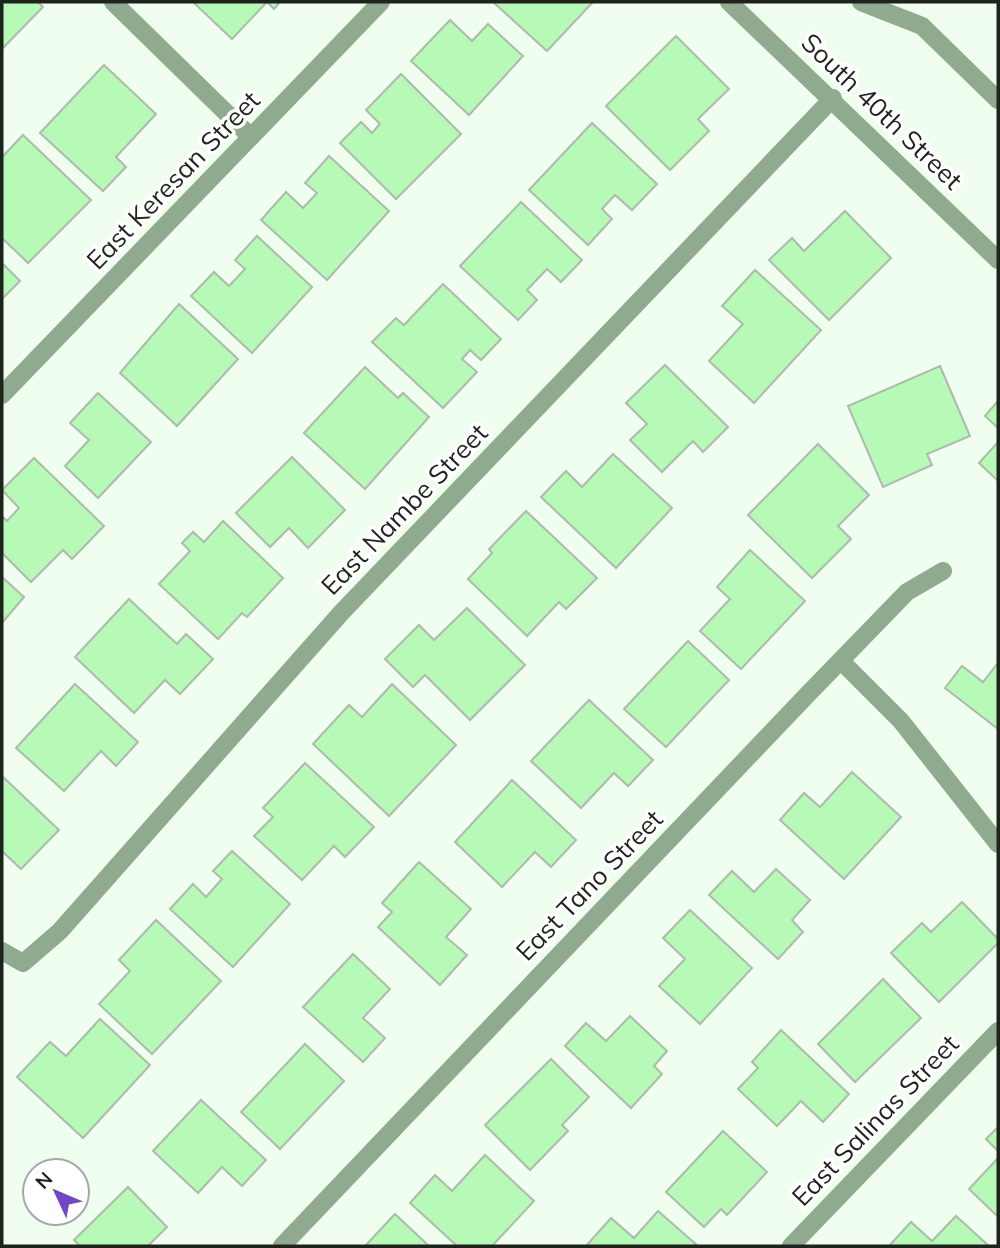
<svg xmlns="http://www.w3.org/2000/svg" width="1000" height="1248" font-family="Mulish,sans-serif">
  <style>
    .building { fill: #b7f9b6; stroke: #adbbac; stroke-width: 2 }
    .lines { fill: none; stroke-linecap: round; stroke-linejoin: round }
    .service { stroke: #8faa8e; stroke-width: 18 }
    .minor { stroke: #8faa8e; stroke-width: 18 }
    .labels { text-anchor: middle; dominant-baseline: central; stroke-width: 7; stroke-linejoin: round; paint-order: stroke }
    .street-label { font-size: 26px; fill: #1e231d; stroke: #fff }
  </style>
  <rect width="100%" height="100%" fill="#effeee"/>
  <g class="building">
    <polygon points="2,2 38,2 43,7 2,49"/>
    <polygon points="193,2 280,2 274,9 267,2 232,39"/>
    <polygon points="493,2 593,2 547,51"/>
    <polygon points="450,20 472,41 488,24 523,56 469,115 411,61"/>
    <polygon points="676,36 729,89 698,119 709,131 670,170 606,106"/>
    <polygon points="104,65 156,114 116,157 126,167 103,191 40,133"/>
    <polygon points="401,74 461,134 396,199 340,143 361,122 372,133 380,124 366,110"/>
    <polygon points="592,123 657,184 632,210 615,195 602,209 612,219 588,245 529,190"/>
    <polygon points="23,135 91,200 28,263 2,238 2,157"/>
    <polygon points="329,156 389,211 327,280 261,220 286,192 303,208 317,193 305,183"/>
    <polygon points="521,202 582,260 561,282 547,269 527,290 537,300 518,320 460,266"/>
    <polygon points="845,211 891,258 829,320 769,260 792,238 804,251"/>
    <polygon points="257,236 312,287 252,353 191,296 214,272 229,286 245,269 235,260"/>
    <polygon points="2,263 20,281 2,299"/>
    <polygon points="755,270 821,330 754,403 709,361 743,324 722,306"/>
    <polygon points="443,284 501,339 481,360 470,350 462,359 477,372 443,408 372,342 396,318 404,325"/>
    <polygon points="179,304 238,359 177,426 120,373"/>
    <polygon points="665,365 728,427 703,452 693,441 662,472 630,440 647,424 626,403"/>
    <polygon points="940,366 970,436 927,454 932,465 883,487 848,406"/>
    <polygon points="365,367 398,398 403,393 429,417 365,489 304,433"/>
    <polygon points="98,393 151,442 98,498 65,466 89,440 70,423"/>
    <polygon points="998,401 998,428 985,416"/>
    <polygon points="998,442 998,481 979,463"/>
    <polygon points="818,444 869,495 838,526 851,539 812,578 748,515"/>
    <polygon points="613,454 672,508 616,568 541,497 566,471 582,487"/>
    <polygon points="292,457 345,510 308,548 289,528 270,547 236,513"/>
    <polygon points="34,458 104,526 72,559 63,550 31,582 2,553 2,516 7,521 19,508 2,490"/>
    <polygon points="526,511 597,578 566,609 559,602 527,636 468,579 492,553 489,549"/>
    <polygon points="223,521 283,578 247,617 242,613 218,639 159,584 190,551 182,543 193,532 204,542"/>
    <polygon points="750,550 805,601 741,669 700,631 730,599 717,587"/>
    <polygon points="2,577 24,597 2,623"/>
    <polygon points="129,599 177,644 186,634 213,659 180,694 165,680 134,713 75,657"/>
    <polygon points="467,608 525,665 470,720 425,675 413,687 385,659 419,625 434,640"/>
    <polygon points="688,641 729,680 666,747 624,709"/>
    <polygon points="998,663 998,729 945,688 962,666 983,682"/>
    <polygon points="75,684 138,742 116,766 101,751 64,791 16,748"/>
    <polygon points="392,684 456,745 389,816 313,744 349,705 362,717"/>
    <polygon points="589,700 653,760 628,786 614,773 581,808 531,761"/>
    <polygon points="305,763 374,827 345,857 334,846 302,880 254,836 273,817 263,808"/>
    <polygon points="852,772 901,817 844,879 780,820 804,793 820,807"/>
    <polygon points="2,776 59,830 21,869 2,851"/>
    <polygon points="512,780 576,840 551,867 535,852 502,887 455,842"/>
    <polygon points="232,851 290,904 233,967 170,909 193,884 206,897 222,879 213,871"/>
    <polygon points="419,862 471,909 446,937 467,955 440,985 378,927 392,912 382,903"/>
    <polygon points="776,869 810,900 792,920 803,932 778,959 709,895 732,871 754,892"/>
    <polygon points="962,902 998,939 998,943 939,1002 891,953 922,923 931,932"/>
    <polygon points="690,910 752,968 700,1024 659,986 685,959 663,938"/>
    <polygon points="156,920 221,981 152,1054 99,1004 130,971 119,960"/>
    <polygon points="353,954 390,989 363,1018 385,1038 363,1062 303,1007"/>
    <polygon points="883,979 921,1018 855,1082 818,1044"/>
    <polygon points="630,1016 667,1051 654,1066 662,1074 631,1108 565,1046 586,1023 606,1041"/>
    <polygon points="100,1019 150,1065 83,1138 17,1077 50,1042 66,1056"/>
    <polygon points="781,1030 849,1094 823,1122 801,1101 777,1126 738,1089 758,1068 752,1062"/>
    <polygon points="305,1044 344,1081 280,1149 241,1112"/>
    <polygon points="551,1059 589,1097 562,1125 568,1131 530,1170 485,1125"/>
    <polygon points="201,1100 266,1160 242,1186 222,1167 198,1193 153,1151"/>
    <polygon points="998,1127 998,1151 986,1139"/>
    <polygon points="723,1131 767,1172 727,1215 721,1209 704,1227 666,1192"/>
    <polygon points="485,1155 534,1201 492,1246 457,1246 410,1203 435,1175 452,1191"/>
    <polygon points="998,1158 998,1217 969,1189"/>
    <polygon points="128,1187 167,1227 148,1246 80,1246 74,1240"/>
    <polygon points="658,1211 698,1246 586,1246 611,1218 634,1238"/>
    <polygon points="395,1214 429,1246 365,1246"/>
    <polygon points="956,1216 989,1246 889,1246 911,1222 932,1241"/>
  </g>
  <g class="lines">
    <polyline class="service" points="861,2 922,26 998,100"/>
    <g class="minor">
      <polyline points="113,2 251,137"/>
      <polyline points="729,2 998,260"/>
      <polyline points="2,395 381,2"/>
      <polyline points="841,661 901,721 998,844"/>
      <polyline points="2,951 23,963 60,931 341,613 833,98"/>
      <polyline points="282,1246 807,695 907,592 943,571"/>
      <polyline points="791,1246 998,1031"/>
    </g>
  </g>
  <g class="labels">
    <g class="street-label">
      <text transform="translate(882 111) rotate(44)">South 40th Street</text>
      <text transform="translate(173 180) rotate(-46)">East Keresan Street</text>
      <text transform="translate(404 509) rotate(-46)">East Nambe Street</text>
      <text transform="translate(589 885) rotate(-46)">East Tano Street</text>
      <text transform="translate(875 1120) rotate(-46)">East Salinas Street</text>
    </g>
  </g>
  <rect width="1000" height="1248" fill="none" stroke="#1e231d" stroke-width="7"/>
  <g transform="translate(56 1192) rotate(314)"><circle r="33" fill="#ffffff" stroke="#a5a7a5" stroke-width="2"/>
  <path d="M0-5L12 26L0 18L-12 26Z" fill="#7048c1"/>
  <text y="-10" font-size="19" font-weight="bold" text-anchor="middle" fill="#1e231d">N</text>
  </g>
</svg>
